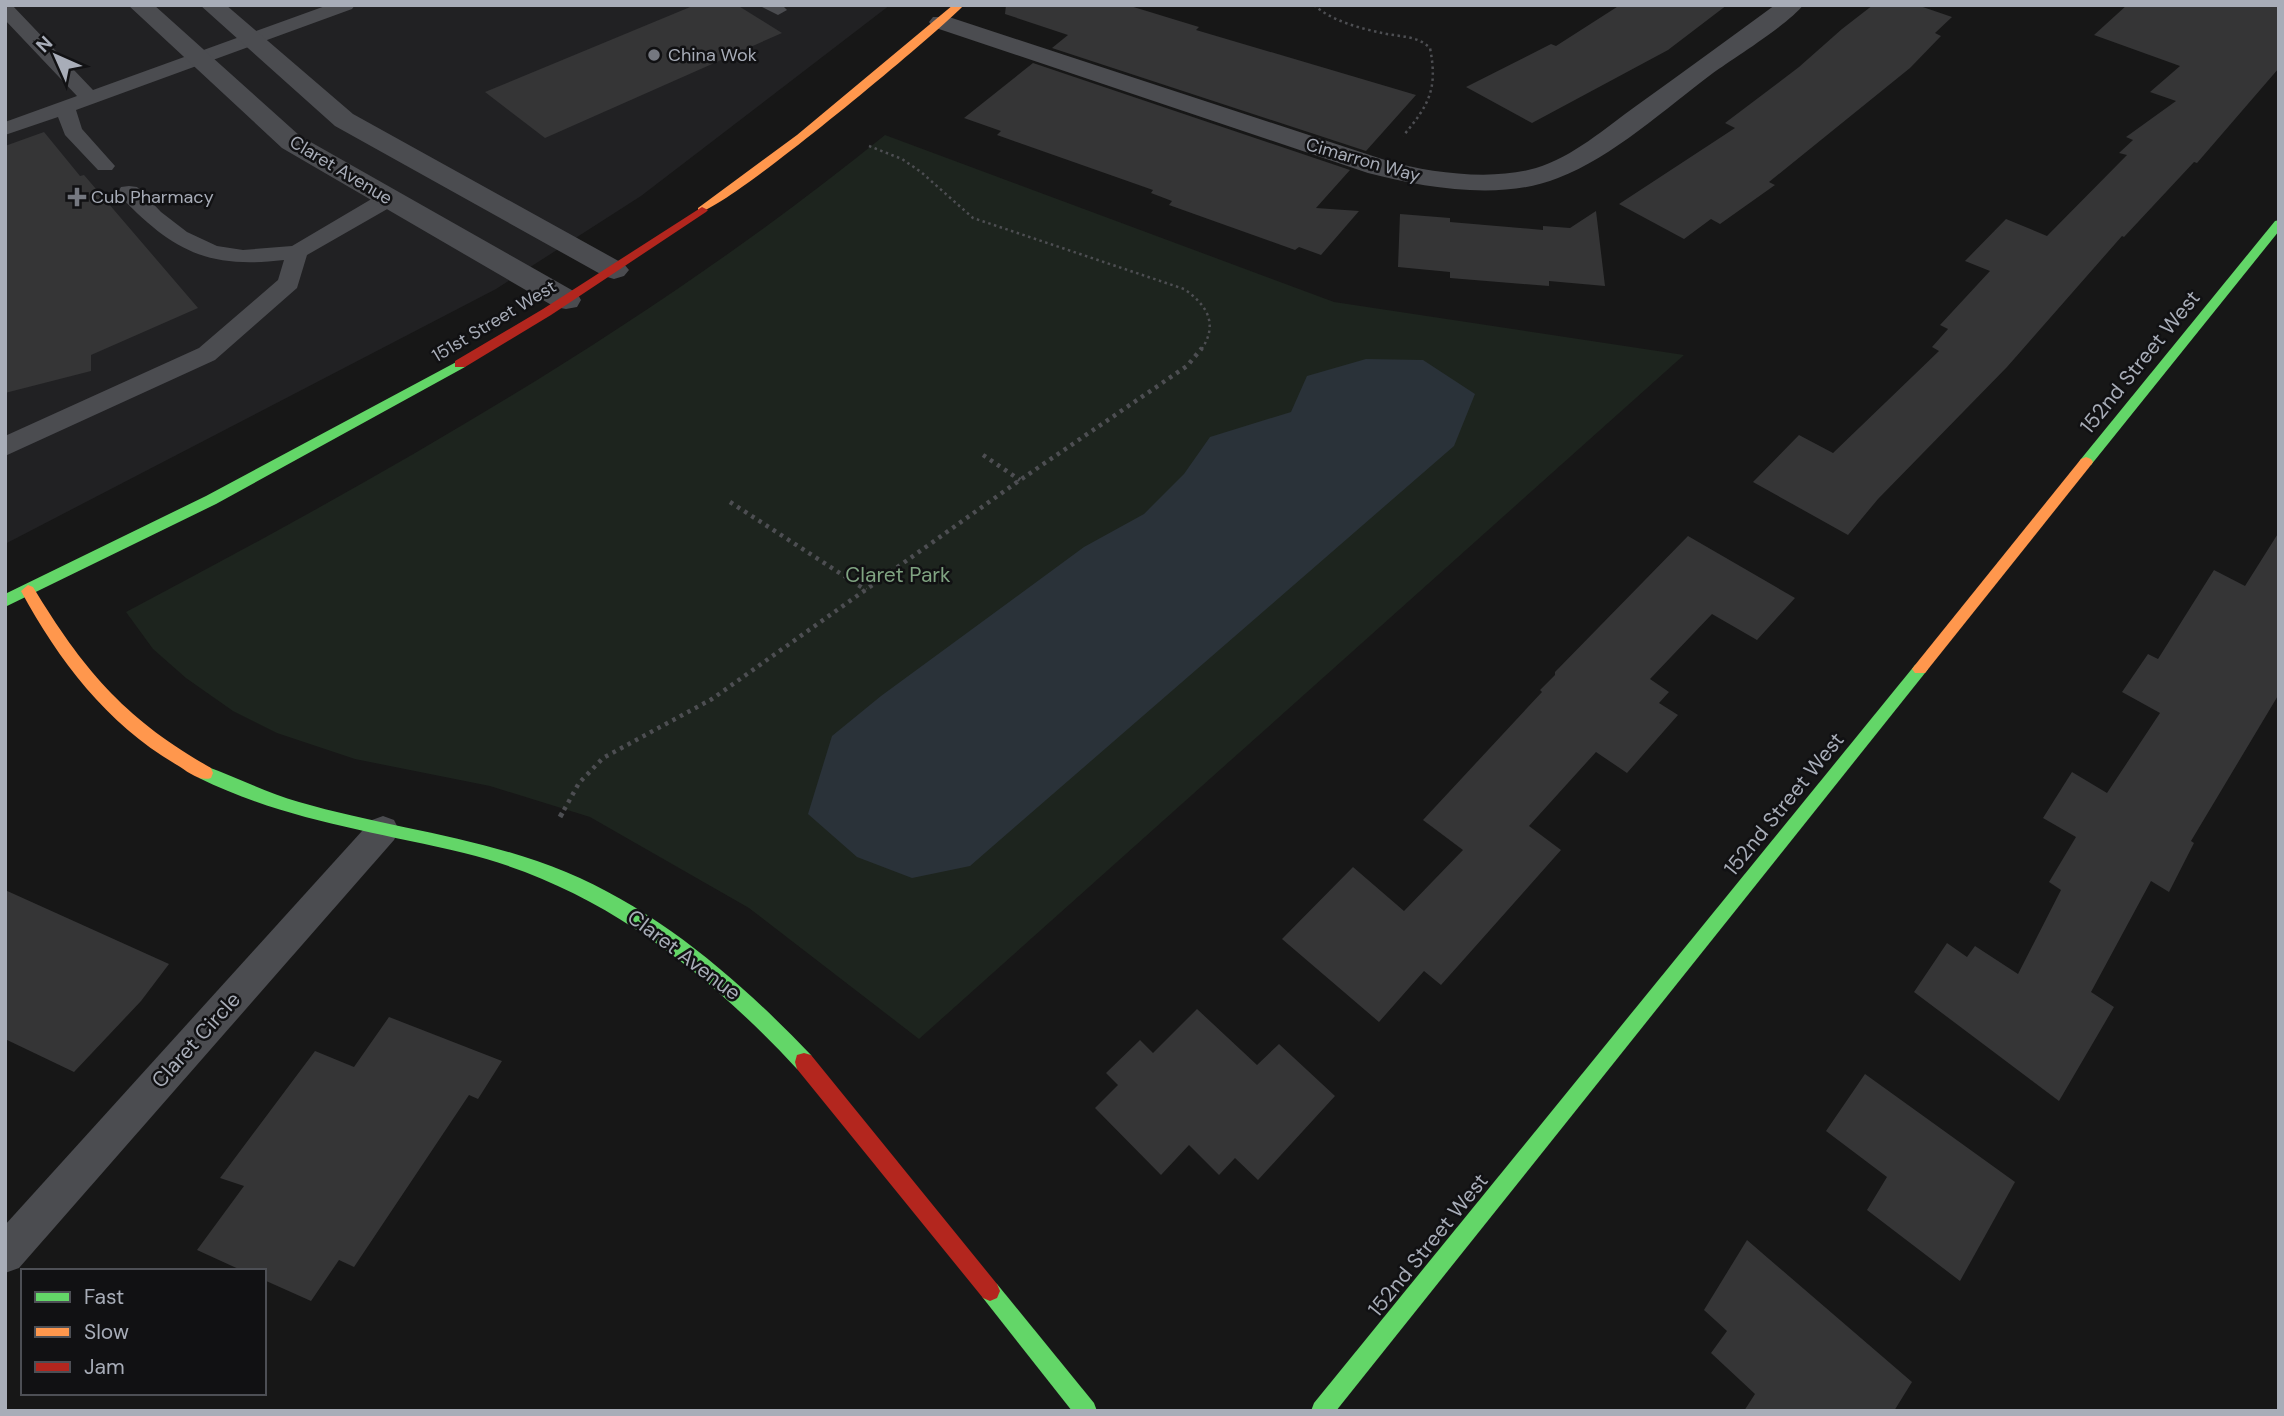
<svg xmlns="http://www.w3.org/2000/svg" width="2284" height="1416" font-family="'DM Sans',sans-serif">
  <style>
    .built { fill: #212123 }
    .green { fill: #1d241e }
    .water { fill: #2a3239 }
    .building { fill: #353536 }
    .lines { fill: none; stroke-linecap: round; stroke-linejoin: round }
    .path-far2 { stroke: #4d4e52; stroke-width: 2.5; stroke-dasharray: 2.5 3.5; stroke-linecap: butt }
    .path-far1 { stroke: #4d4e52; stroke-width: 4.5; stroke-dasharray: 3.5 5; stroke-linecap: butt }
    .path { stroke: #4d4e52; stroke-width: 5; stroke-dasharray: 4.5 6; stroke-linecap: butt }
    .lane { fill: #4b4c50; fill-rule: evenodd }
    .street { fill: #4b4c50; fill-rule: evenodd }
    .fast { fill: #63d668; fill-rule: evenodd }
    .slow { fill: #ff974d; fill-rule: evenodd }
    .jam { fill: #b3261e; fill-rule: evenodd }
    .poi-dot { fill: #757880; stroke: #111113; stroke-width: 2.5 }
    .labels { text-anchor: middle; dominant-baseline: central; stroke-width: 5; stroke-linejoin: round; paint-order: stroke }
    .far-poi-label { font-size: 18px; fill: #a8adb8; stroke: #111113; text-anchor: start }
    .far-street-label { font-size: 18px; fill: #a8adb8; stroke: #111113 }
    .street-label { font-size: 21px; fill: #a8adb8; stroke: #111113 }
    .park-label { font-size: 21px; fill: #7fa381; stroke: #111113 }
  </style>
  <rect width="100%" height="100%" fill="#171717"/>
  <polygon class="built" points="5,5 890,5 641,196 496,289 5,544"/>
  <path class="green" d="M885 135 1334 302 1684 355 919 1039 749 908 590 817 490 786 355 759 277 733 233 711 186 678 153 649 126 612C391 472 651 325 885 135Z"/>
  <polygon class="water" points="1366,359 1423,360 1475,394 1454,446 970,866 912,878 857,857 808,814 832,736 881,696 1084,547 1144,514 1184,474 1210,437 1291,412 1307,376"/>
  <g class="building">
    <polygon points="695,5 737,5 782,33 545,138 485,92"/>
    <polygon points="1006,5 1127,5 1199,27 1196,30 1416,95 1366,151 1052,48 1068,35 1005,14"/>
    <polygon points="1620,5 1727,5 1668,50 1532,123 1466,87 1551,44 1556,46"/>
    <polygon points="1873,5 1917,5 1952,17 1935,33 1941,36 1910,68 1769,182 1775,185 1720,224 1711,219 1684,239 1619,204 1735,128 1725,123 1799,67 1842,29"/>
    <polygon points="2127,5 2279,5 2279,68 2197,163 2194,162 2124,237 2122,236 2007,367 1878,499 1848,535 1753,482 1799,435 1833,453 1939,351 1932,347 1948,329 1940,325 1990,271 1965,261 2006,219 2047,236 2127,155 2119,153 2133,140 2126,137 2176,101 2150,92 2180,66 2094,35"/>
    <polygon points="1033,63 1350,170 1316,208 1359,211 1321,255 1299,247 1295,250 1169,205 1172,201 1151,193 1153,190 997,135 1001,131 964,118"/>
    <polygon points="44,132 80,176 84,175 198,308 91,355 91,371 5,393 5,146"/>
    <polygon points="1596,211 1605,286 1549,281 1549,286 1450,278 1450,272 1398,267 1400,214 1450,218 1450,222 1543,230 1543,226 1570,228"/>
    <polygon points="2279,532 2279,694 2191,841 2194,843 2169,892 2151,881 2091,992 2114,1007 2059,1101 1914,992 1947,943 1967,957 1975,946 2018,974 2061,890 2049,882 2076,837 2043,818 2072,772 2107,793 2160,713 2122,692 2148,654 2158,659 2214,570 2245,586"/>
    <polygon points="1688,536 1795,598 1757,640 1712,614 1650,679 1669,692 1659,703 1678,715 1627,773 1596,752 1529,826 1561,850 1441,985 1424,971 1379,1022 1282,939 1353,867 1404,911 1463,850 1423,820 1542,692 1540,690 1555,675 1555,672"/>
    <polygon points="5,890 169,964 141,1001 74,1072 5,1039"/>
    <polygon points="1197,1009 1257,1065 1279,1044 1335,1096 1258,1180 1235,1158 1219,1175 1189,1145 1161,1175 1095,1108 1118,1085 1106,1073 1140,1040 1153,1053"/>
    <polygon points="389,1017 502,1061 478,1099 469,1095 354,1267 339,1260 311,1301 264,1280 264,1271 243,1271 197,1250 244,1186 220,1178 315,1051 354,1067"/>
    <polygon points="1865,1074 2015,1182 1960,1281 1867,1210 1887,1177 1826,1131"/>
    <polygon points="1747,1240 1912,1382 1894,1411 1744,1411 1755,1394 1711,1353 1727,1331 1704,1310"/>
  </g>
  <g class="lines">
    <g class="path-far2">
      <path d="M1314 5C1332 21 1359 28 1382 33 1399 37 1417 35 1430 48 1438 89 1429 105 1403 136"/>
      <path d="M869 146 902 159 921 172 973 218 1184 289C1207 305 1219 324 1201 350"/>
    </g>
    <g class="path-far1">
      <polyline points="983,455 1020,480"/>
      <polyline points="730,502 866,590"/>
      <polyline points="564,810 579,783 603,758 712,699 1020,480 1187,366 1202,348"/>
    </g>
    <polyline class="path" points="560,817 565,808"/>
    <g class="lane">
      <polygon points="5,5 12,5 93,90 328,5 355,5 352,9 76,110 82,129 115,166 112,170 98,170 65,135 58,117 5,135 5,122 77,96 5,20"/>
      <polygon points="758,5 782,5 787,10 778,15"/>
      <path d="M129 186 137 187 161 212 187 232 217 246 243 250 292 246 380 194H396L399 199 396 204 307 255 297 288 215 360 5 456V436L199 348 278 280 284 260C208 269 173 251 121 197L118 192 121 187Z"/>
      <polygon points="383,816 394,820 399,830 394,840 19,1268 5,1273 5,1225 372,820"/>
    </g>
    <g class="street">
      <polygon points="128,5 154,5 300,136 577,293 581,300 577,307 566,309 555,307 282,148"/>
      <polygon points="200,5 226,5 353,114 624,264 629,270 624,276 614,279 604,276 335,126"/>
      <path d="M1775 5H1803C1790 23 1734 58 1713 73 1666 108 1613 157 1558 178 1502 201 1425 188 1368 173L933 27 929 22 933 17H949L1388 161C1430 173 1493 181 1536 168 1573 157 1605 128 1636 106 1683 72 1729 39 1775 5Z"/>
    </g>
    <g class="fast">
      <polygon points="2279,220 2279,231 2091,465 2081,465 2079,462 2081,459 2275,221"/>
      <polygon points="460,360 466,364 465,367 216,504 5,607 5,594 206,496"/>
      <polygon points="1920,663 1925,665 1928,669 1925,673 1336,1411 1311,1411 1314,1403 1915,665"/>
      <path d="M205 766C237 777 266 793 299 802 388 828 479 836 566 872 661 912 740 981 811 1055L813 1062 811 1069 804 1071 797 1069C704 969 598 886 464 853 372 831 285 820 199 778L197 773 199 768Z"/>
      <polygon points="990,1281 997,1284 1094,1403 1097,1411 1072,1411 983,1298 980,1291 983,1284"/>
    </g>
    <g class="slow">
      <path d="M953 5H964C938 33 720 215 698 212V208L797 135Z"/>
      <polygon points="2086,457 2091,459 2093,462 2091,465 1925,673 1915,673 1912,669 1915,665 2081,459"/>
      <path d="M28 585 33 587C84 671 125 719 211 768L213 773 211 778C199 782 187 771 177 765 107 724 59 661 21 591Z"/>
    </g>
    <g class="jam">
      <polygon points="702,207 708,210 706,212 551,315 465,367 455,367 455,361 543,309"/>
      <polygon points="804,1053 811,1055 997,1284 1000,1291 997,1298 990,1301 983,1298 797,1069 795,1062 797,1055"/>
    </g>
  </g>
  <g class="poi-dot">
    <circle cx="654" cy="55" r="7"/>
    <path d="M73.5 186.5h7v7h7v7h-7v7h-7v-7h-7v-7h7z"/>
  </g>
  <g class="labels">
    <g class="far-poi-label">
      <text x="668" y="55">China Wok</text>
      <text x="91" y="197">Cub Pharmacy</text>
    </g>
    <g class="far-street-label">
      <text transform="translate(1363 160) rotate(16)">Cimarron Way</text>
      <text transform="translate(341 170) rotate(31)">Claret Avenue</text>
      <text transform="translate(494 321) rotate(-31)">151st Street West</text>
    </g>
    <g class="street-label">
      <text transform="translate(2140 362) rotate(-51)">152nd Street West</text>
      <text transform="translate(1784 804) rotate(-51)">152nd Street West</text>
      <text transform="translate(684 955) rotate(37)">Claret Avenue</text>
      <text transform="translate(196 1040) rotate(-48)">Claret Circle</text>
      <text transform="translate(1428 1245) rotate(-51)">152nd Street West</text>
    </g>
    <g class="park-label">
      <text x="898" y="575">Claret Park</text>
    </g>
  </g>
  <rect width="2284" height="1416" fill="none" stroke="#a8adb8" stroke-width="14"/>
  <rect x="21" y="1269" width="245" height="126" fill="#111113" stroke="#4d4f55" stroke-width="2"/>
  <rect x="35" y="1292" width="35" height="10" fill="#63d668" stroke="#4d4f55" stroke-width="2"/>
  <text x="84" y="1304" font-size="21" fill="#a8adb8">Fast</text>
  <rect x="35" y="1327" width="35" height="10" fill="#ff974d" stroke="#4d4f55" stroke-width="2"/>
  <text x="84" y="1339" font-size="21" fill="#a8adb8">Slow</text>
  <rect x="35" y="1362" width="35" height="10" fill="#b3261e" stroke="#4d4f55" stroke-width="2"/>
  <text x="84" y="1374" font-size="21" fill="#a8adb8">Jam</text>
  <g transform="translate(56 56) rotate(315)" stroke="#111113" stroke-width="5" paint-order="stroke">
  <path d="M0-5L12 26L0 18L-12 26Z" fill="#a8adb8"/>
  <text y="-10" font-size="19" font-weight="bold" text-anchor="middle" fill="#a8adb8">N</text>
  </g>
</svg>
